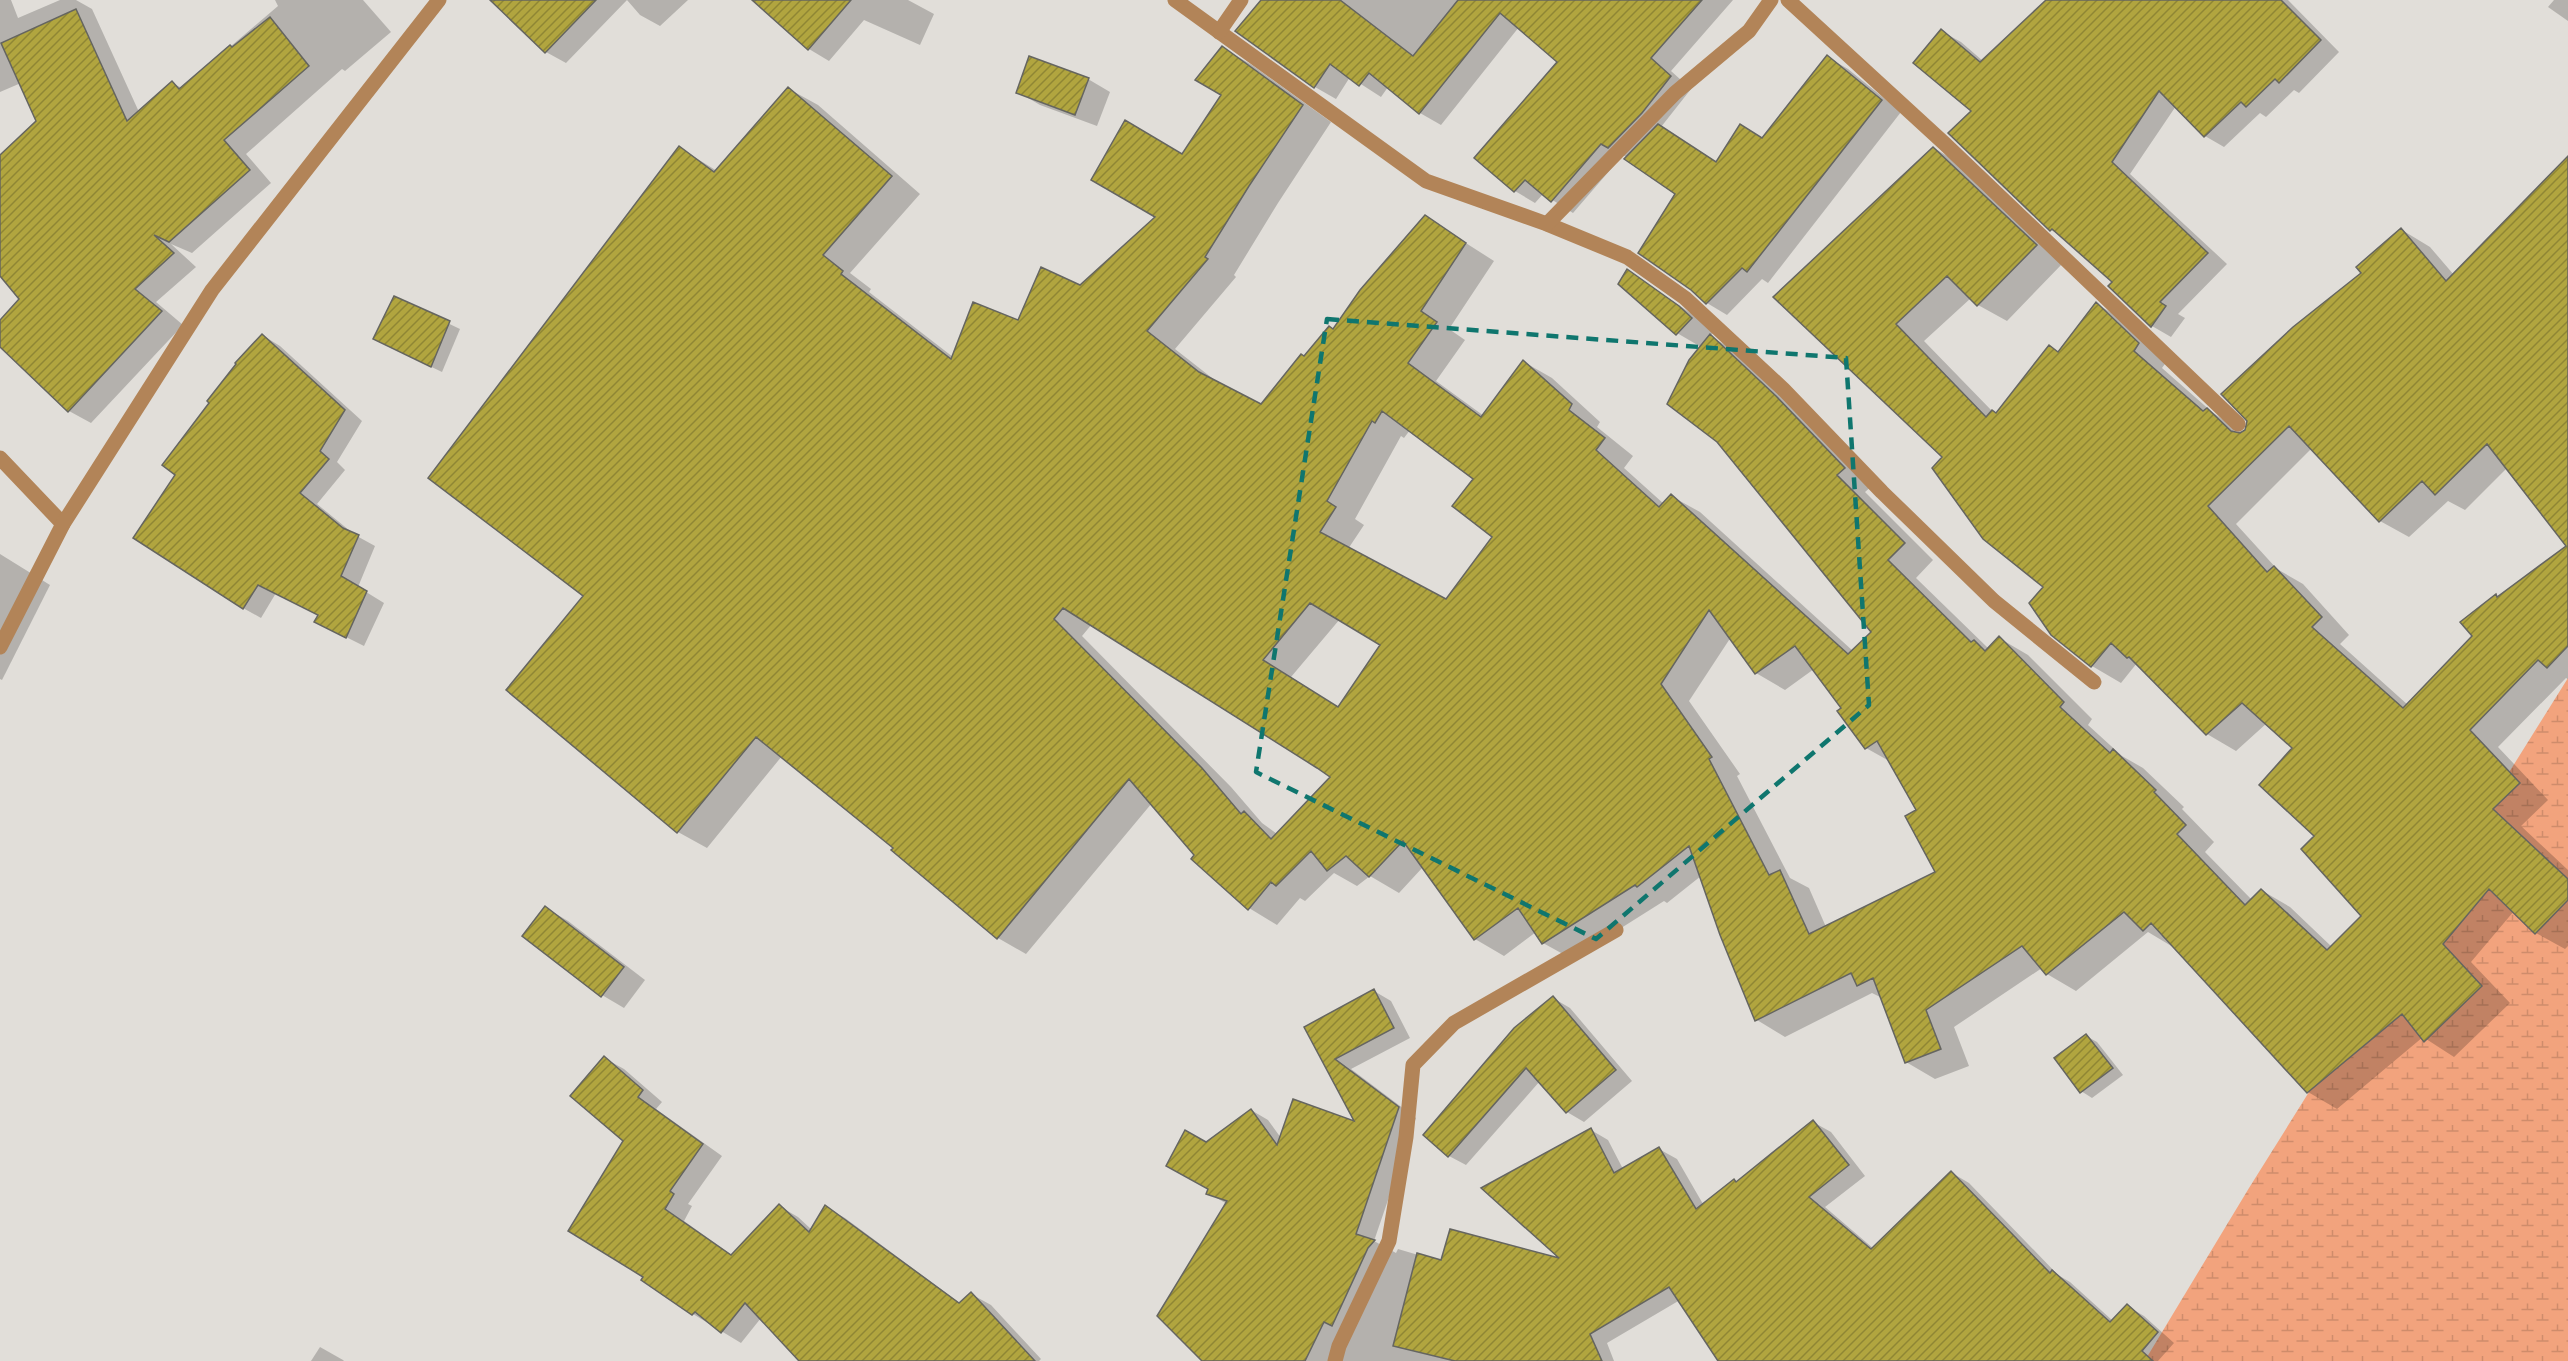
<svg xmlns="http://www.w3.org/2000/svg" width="2568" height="1361" font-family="'PT Sans Narrow',sans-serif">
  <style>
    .wetland { fill: url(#wetland-marsh) }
    .shadow { fill: #0003; fill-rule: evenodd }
    .building { fill: url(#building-hatch); stroke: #656560; stroke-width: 1.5; fill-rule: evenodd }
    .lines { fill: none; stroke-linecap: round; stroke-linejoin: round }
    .minor { stroke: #b28458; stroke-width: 15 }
    .marked { fill: none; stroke: #0f766e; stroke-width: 4.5; stroke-dasharray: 12 8; stroke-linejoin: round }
  </style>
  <defs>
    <pattern id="wetland-marsh" width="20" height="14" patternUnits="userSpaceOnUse" patternTransform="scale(1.5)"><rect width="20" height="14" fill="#f2a37d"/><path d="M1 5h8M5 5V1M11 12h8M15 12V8" fill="none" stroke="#cf8c6b"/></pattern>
    <pattern id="building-hatch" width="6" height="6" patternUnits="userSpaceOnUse" patternTransform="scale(1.5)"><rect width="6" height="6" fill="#b1a53f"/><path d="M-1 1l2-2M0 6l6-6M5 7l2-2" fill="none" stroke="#8f8634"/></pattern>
  </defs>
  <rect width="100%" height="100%" fill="#e1ded9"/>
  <polygon class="wetland" points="2568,678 2568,1361 2143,1361 2147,1357 2249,1188"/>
  <g class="shadow">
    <polygon points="0,0 11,0 18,18 60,0 76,0 92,9 139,112 172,83 182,88 278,6 275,0 363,0 391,32 345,71 342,69 246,154 271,183 192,253 171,244 196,267 156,302 183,325 91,423 69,411 0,345 0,322 21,300 0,274 0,157 38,121 21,83 0,92"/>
    <polygon points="492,0 688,0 660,26 640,15 627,0 566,63 546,52"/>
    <polygon points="754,0 908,0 934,14 920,45 864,20 829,61 809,49"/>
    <polygon points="1261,0 1733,0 1671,71 1691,89 1661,127 1717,163 1763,139 1827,57 1848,69 1901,112 1768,283 1762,279 1727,315 1707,303 1692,289 1678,194 1628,158 1623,155 1573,213 1543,194 1535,203 1515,191 1559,61 1519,27 1441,125 1420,113 1388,87 1381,97 1350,77 1336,99 1315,87 1237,31"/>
    <polygon points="2048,0 2288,0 2339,52 2299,93 2294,90 2266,117 2260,113 2224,147 2205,136 2176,106 2130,174 2227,264 2178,314 2185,318 2171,337 2152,326 2114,281 2064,237 2051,230 1973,111 1941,31 1961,42 1983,61"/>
    <polygon points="2554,0 2568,0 2568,21 2548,7"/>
    <path d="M1223 48 1252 65 1331 122 1278 203 1234 275 1236 277 1175 349 1221 385 1261 406 1304 357 1334 330 1425 217 1494 261 1449 329 1465 340 1436 381 1484 416 1524 362 1552 378 1600 422 1597 427 1633 456 1624 468 1664 504 1671 496 1700 512 1853 651 1873 632 1701 347 1677 333 1628 271 1701 320 1714 332 1710 336 1739 353 1873 485 1865 492 1933 560 1916 578 1989 649 1999 638 2028 655 2092 719 2088 725 2122 756 2143 768 2184 807 2182 809 2214 842 2205 852 2252 900 2261 890 2290 907 2332 947 2363 917 2316 836 2294 748 2267 723 2236 751 2207 734 2137 663 2121 683 2092 666 2052 634 2046 587 1944 457 1776 297 1934 148 1962 165 2064 262 2007 321 1978 305 1971 298 1924 341 1993 412 1997 415 2049 347 2060 353 2097 304 2125 321 2167 361 2162 368 2212 412 2243 433 2363 273 2402 230 2430 247 2454 275 2568 164V542L2507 468 2465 510 2448 501 2409 537 2380 521 2312 448 2236 524 2277 569 2303 584 2349 635 2340 644 2408 705 2474 636 2496 596 2498 598 2568 547V679L2566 678 2498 747 2548 800 2521 826 2568 870V946L2565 949 2536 933 2514 911 2471 962 2510 1003 2454 1057 2423 1037 2337 1109 2308 1092 2173 947 2148 932 2076 991 2047 974 2042 968 1954 1027 1969 1066 1935 1079 1906 1062 1882 998 1872 993 1785 1037 1757 1020 1722 934 1701 876 1667 903 1664 901 1572 959 1543 943 1536 932 1504 956 1475 939 1423 867 1399 893 1370 876 1357 886 1334 873 1305 901 1300 898 1277 925 1249 908 1196 855 1152 803 1026 954 998 938 896 848 782 756 707 848 678 832 585 596 680 148 717 171 789 89 818 105 920 194 850 273 871 289 869 292 953 357 1080 287 1157 216 1182 155 1223 95ZM1410 430 1475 479 1495 536 1446 601 1348 549 1364 525 1355 519 1401 436 1404 438ZM1340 619 1382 645 1339 708 1291 677ZM1092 624 1332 776 1277 834 1262 823 1231 787 1082 636ZM1731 637 1756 673 1785 690 1814 669 1843 708 1866 748 1891 762 1918 811 1937 872 1826 927 1809 888 1790 878 1737 776 1740 774 1689 701Z"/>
    <polygon points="1088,79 1110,92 1097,126 1040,105 1018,92"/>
    <polygon points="395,298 460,329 442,372 386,345"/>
    <polygon points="262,335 280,346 362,421 337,462 345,470 317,504 355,535 375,546 358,587 384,603 364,646 316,622 319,615 276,593 261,618 243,608 177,474"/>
    <polygon points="0,554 50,585 2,680 0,679"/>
    <polygon points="546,908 568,921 645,980 624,1008 602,995"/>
    <polygon points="1374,991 1391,1001 1410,1038 1351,1069 1416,1118 1374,1241 1396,1253 1398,1249 1442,1262 1564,1261 1591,1130 1608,1140 1623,1169 1659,1149 1677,1159 1703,1204 1734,1180 1738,1183 1813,1122 1831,1132 1865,1176 1825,1207 1874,1249 1952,1173 1969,1183 2058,1275 2070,1282 2113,1321 2127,1306 2144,1316 2174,1343 2158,1361 1720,1361 1680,1300 1607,1343 1614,1361 1204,1361 1227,1204 1208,1193 1210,1189 1206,1144 1251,1110 1268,1120 1281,1138 1357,1124 1306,1027"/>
    <polygon points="1553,998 1570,1008 1632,1081 1584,1122 1567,1112 1540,1081 1466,1165 1449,1156"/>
    <polygon points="2086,1036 2097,1042 2123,1075 2092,1098 2081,1091"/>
    <polygon points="604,1058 624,1069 662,1102 656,1109 722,1156 688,1204 692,1206 684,1221 732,1255 779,1206 798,1217 812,1230 825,1207 845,1218 961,1304 971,1294 991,1305 1041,1359 1039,1361 801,1361 761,1318 741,1343 693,1314 643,1279 645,1277 625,1141"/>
    <polygon points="320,1347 343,1360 344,1361 311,1361"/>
  </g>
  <g class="building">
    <polygon points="490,0 596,0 545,53"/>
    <polygon points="752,0 851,0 808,50"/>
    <polygon points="1261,0 1340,0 1413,56 1458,0 1702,0 1651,58 1671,76 1642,113 1608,148 1601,144 1551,202 1525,180 1514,192 1474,158 1557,62 1500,13 1419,114 1369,73 1359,86 1330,64 1314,88 1235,31"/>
    <polygon points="2046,0 2281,0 2321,40 2279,83 2275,79 2246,107 2241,102 2204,137 2159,91 2112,162 2208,253 2160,302 2166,306 2151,327 2108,286 2112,282 2052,229 2050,231 1948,133 1971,111 1913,63 1941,29 1980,62"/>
    <polygon points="76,9 127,121 172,81 179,89 230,45 232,47 270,17 309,66 224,140 250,170 169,242 154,235 174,253 135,289 162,311 68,412 0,347 0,320 19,299 0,276 0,155 36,121 1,43"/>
    <path d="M1222 46 1303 105 1249 186 1205 257 1208 259 1147 331 1199 372 1261 404 1301 354 1304 356 1329 326 1333 329 1360 290 1425 215 1466 243 1421 311 1437 322 1408 363 1481 417 1523 360 1572 404 1569 410 1605 438 1596 450 1659 507 1671 494 1848 654 1871 632 1717 442 1667 404 1689 360 1710 334 1776 396 1845 468 1837 475 1905 543 1888 560 1971 642 1974 640 1985 651 1999 636 2064 702 2060 707 2110 753 2113 749 2156 790 2154 792 2186 825 2177 834 2245 905 2261 889 2327 950 2361 916 2301 849 2314 836 2259 785 2292 748 2242 703 2206 735 2129 657 2127 658 2111 643 2091 667 2051 635 2029 603 2043 587 1983 539 1932 468 1942 457 1773 297 1933 147 2037 245 1977 306 1947 276 1896 324 1986 417 1992 410 1996 413 2049 345 2058 352 2096 302 2139 343 2134 351 2203 411 2207 408 2231 431 2240 433 2245 430 2247 421 2221 394 2293 327 2361 273 2356 267 2401 228 2446 281 2568 156V646L2547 668 2538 660 2470 730 2520 783 2493 809 2568 879V900L2535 934 2489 889 2443 944 2482 986 2424 1042 2402 1014 2307 1093 2151 923 2143 931 2124 912 2046 975 2022 946 1926 1010 1941 1049 1905 1063 1873 978 1857 986 1851 973 1755 1021 1720 935 1689 846 1637 887 1635 885 1542 944 1518 908 1474 940 1403 841 1369 877 1346 856 1327 871 1311 851 1276 886 1271 882 1248 910 1191 859 1194 855 1129 779 997 939 891 850 893 848 756 737 677 833 506 690 583 596 428 478 679 146 714 172 788 87 892 176 823 255 843 271 841 274 951 359 973 302 1018 320 1041 267 1080 285 1155 217 1091 180 1125 120 1182 154 1221 95 1195 80ZM1382 411 1473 479 1452 506 1492 537 1446 599 1320 532 1336 507 1327 501 1372 421 1375 423ZM2289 426 2379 522 2422 481 2435 495 2487 444 2566 546 2497 597 2496 594 2460 622 2472 636 2403 708 2312 627 2322 617 2274 566 2267 572 2208 506ZM1310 603 1380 645 1338 707 1263 660ZM1063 608 1317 768 1330 777 1271 839 1244 811 1241 814 1202 768 1054 619ZM1709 610 1755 674 1795 646 1841 708 1837 711 1865 749 1877 741 1916 810 1905 816 1935 872 1809 934 1780 870 1769 875 1709 759 1712 757 1661 684Z"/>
    <polygon points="1827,55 1882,100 1747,272 1742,268 1706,304 1691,290 1638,253 1675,194 1624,159 1658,124 1716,162 1740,124 1762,138"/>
    <polygon points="1029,56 1089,78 1075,115 1016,93"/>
    <polygon points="1627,269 1679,306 1692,318 1676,335 1618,284"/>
    <polygon points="394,296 450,321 431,367 373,339"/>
    <polygon points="262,334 345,410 320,451 329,459 300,493 343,528 359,535 341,576 367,591 346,638 314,622 318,615 258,585 243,609 133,538 175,475 162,465 209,403 207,401 236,364 235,363"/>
    <polygon points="545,906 624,967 601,997 522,936"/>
    <polygon points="1374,989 1394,1028 1335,1059 1399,1107 1356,1234 1375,1240 1368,1248 1332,1326 1324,1322 1305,1361 1202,1361 1157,1316 1227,1201 1206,1194 1208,1189 1166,1166 1185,1130 1206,1142 1251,1109 1277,1145 1293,1099 1354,1121 1304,1027"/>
    <polygon points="1553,996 1616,1070 1566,1113 1526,1068 1448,1157 1423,1135 1514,1028"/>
    <polygon points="2086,1034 2113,1068 2080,1093 2054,1058"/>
    <polygon points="604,1056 643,1090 638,1097 703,1144 670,1191 674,1194 665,1209 731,1255 779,1204 809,1232 825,1205 959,1303 971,1292 1035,1361 799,1361 745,1303 721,1333 695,1312 692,1315 641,1280 643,1277 568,1231 623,1141 570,1096"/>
    <polygon points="1813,1120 1849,1165 1809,1197 1871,1249 1951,1171 2050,1273 2052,1270 2110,1322 2127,1304 2158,1332 2142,1351 2153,1361 1718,1361 1669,1287 1590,1334 1602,1361 1455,1361 1393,1346 1417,1253 1441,1260 1450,1229 1559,1258 1481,1188 1591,1128 1614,1173 1659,1147 1696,1209 1734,1179 1736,1182"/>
  </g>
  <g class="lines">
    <g class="minor">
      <polyline points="1175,0 1426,181 1547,224 1627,257 1685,298 1783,389 1882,492 1994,601 2094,682"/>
      <polyline points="1788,0 1945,144 2238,424"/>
      <polyline points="1219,32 1241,0"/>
      <polyline points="1547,224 1675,93 1749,31 1771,0"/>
      <polyline points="0,458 63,524"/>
      <polyline points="0,647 63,524 212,290 439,0"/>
      <polyline points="1335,1361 1339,1346 1389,1241 1406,1137 1413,1065 1454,1023 1616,930"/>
    </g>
  </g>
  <path class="marked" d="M1327 319 1846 358 1869 705 1596 939 1256 772Z"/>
</svg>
